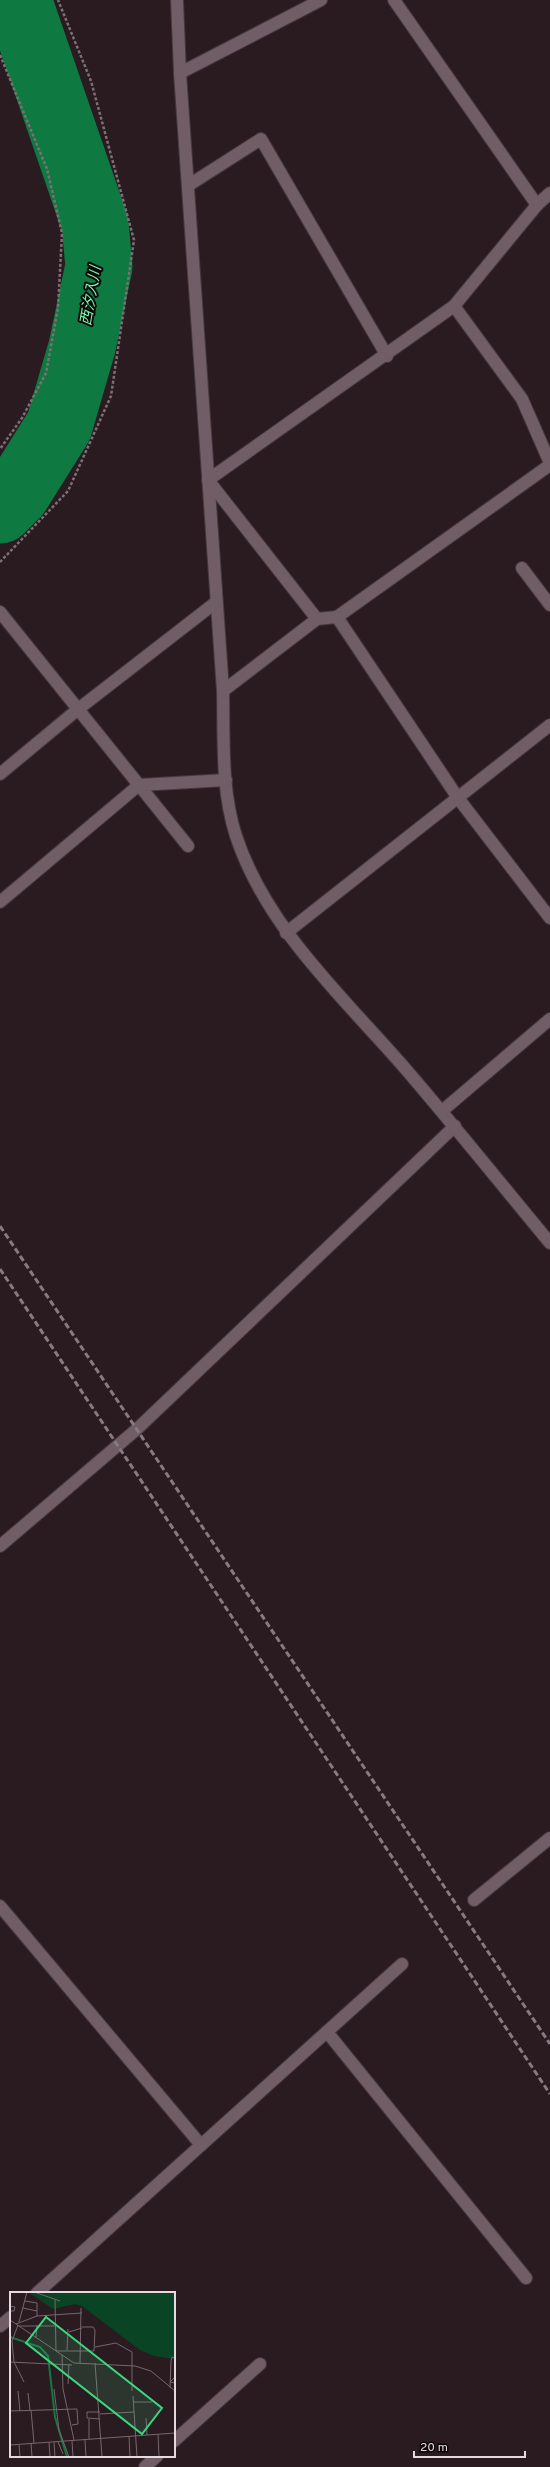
<svg xmlns="http://www.w3.org/2000/svg" width="550" height="2467" font-family="Overpass,'Noto Sans JP',sans-serif">
  <style>
    .lines { fill: none; stroke-linecap: round; stroke-linejoin: round }
    .river { stroke: #0f7942; stroke-width: 67 }
    .lane-casing { stroke: #45383e; stroke-width: 14 }
    .street-casing { stroke: #45383e; stroke-width: 14 }
    .path { stroke: #7c6f75; stroke-width: 2.5; stroke-dasharray: 3 2; stroke-linecap: butt }
    .lane { stroke: #705d65; stroke-width: 12 }
    .street { stroke: #705d65; stroke-width: 12 }
    .rail { stroke: #877a80; stroke-width: 3; stroke-dasharray: 6 3; stroke-linecap: butt }
    .labels { text-anchor: middle; dominant-baseline: central; stroke-width: 4; stroke-linejoin: round; paint-order: stroke }
    .water-label { font-size: 15px; font-style: italic; fill: #7df5a8; stroke: #0e070a }
    .inset-river { fill: none; stroke: #0f7942; stroke-width: 2 }
    .inset-road { fill: none; stroke: #75676d; stroke-width: 1 }
    .view { fill: #3ad77f; fill-opacity: 0.15; stroke: #3ad77f; stroke-width: 2 }
    .inset-edge { fill: none; stroke: #e5dadf; stroke-width: 2 }
  </style>
  <rect width="100%" height="100%" fill="#2a1b21"/>
  <g class="lines">
    <polyline class="river" points="0,510 17,493 59,426 82,347 99,266 95,224 18,0"/>
    <g class="lane-casing">
      <polyline id="lane" points="189,185 261,139 387,356"/>
    </g>
    <g class="street-casing">
      <g id="street">
        <path d="M177 0 180 73 223 691C224 739 221 790 236 836 266 927 342 996 403 1066 453 1124 501 1184 550 1243"/>
        <polyline points="394,0 537,205"/>
        <polyline points="180,73 321,0"/>
        <polyline points="454,306 522,399 550,463"/>
        <polyline points="522,568 550,605"/>
        <polyline points="0,612 188,846"/>
        <polyline points="337,617 550,465"/>
        <polyline points="317,619 208,480 454,306 537,205 550,193"/>
        <polyline points="223,691 317,619 337,617 458,798 550,918"/>
        <polyline points="0,774 77,710 215,603"/>
        <polyline points="0,902 139,785 226,780"/>
        <polyline points="286,933 550,725"/>
        <polyline points="442,1111 550,1019"/>
        <polyline points="0,1546 137,1429 455,1126"/>
        <polyline points="474,1900 550,1838"/>
        <polyline points="0,1906 201,2145"/>
        <polyline points="327,2032 526,2278"/>
        <polyline points="37,2293 402,1964"/>
        <polyline points="0,2326 11,2317"/>
        <polyline points="174,2441 260,2364"/>
        <polyline points="145,2467 157,2456"/>
      </g>
    </g>
    <g class="path">
      <polyline points="0,55 47,169 62,233 58,308 46,373 22,418 0,449"/>
      <polyline points="0,562 68,491 111,396 134,240 91,81 58,0"/>
    </g>
    <use href="#lane" class="lane"/>
    <use href="#street" class="street"/>
    <g class="rail">
      <polyline points="0,1226 550,2044"/>
      <polyline points="0,1269 550,2094"/>
    </g>
  </g>
  <g class="labels">
    <g class="water-label">
      <text transform="translate(92 296) rotate(-80)">西汐入川</text>
    </g>
  </g>
  <g transform="translate(10 2292)">
    <rect width="165" height="165" fill="#2a1b21"/>
    <path d="M18 0H165V67L144 64 130 58 72 14 65 12 43 17Z" fill="#094424"/>
    <path class="inset-river" d="M0 45 30 55 38 64 45 125 57 165"/>
    <path class="inset-road" d="M24 0 50 9M45 8 46 59H84L85 38 83 35H72M15 9 27 11V24M0 14 5 15 4 19H0M13 16 27 19M0 28 64 71 125 74 141 79 165 99M9 30 17 0M6 32 27 24 72 21M8 33 2 49 4 70 14 90M9 34H45M59 40 72 36M26 45 27 33M85 55 106 51 122 60V99M57 58 58 37M52 63 53 97 64 148M0 70 62 73M85 71 92 165M70 72 71 16M165 85 160 90 165 91M58 92 59 72M160 96 161 69 162 65 165 66M44 97 49 138 59 165M8 99 10 119M18 101 20 118M123 104 127 165M123 110H142M21 118 24 151M0 119 67 117 68 132 62 133M90 122 124 120M136 126 137 143M79 127V147M90 127 77 126V120H90M148 142 149 165M119 144 120 165M75 148 76 165M62 149 63 165M39 150 40 165M44 150 45 165M48 150 53 162M21 151 22 165M0 153 165 141M9 153 10 165"/>
    <path class="view" d="M36 25 152 116 132 142 16 51Z"/>
    <rect width="165" height="165" class="inset-edge"/>
  </g>
  <path d="M414 2451v6h111v-6" fill="none" stroke="#e5dadf" stroke-width="2"/>
  <text x="420" y="2451" font-size="12" fill="#e5dadf" stroke="#0e070a" stroke-width="3" paint-order="stroke">20 m</text>
</svg>
